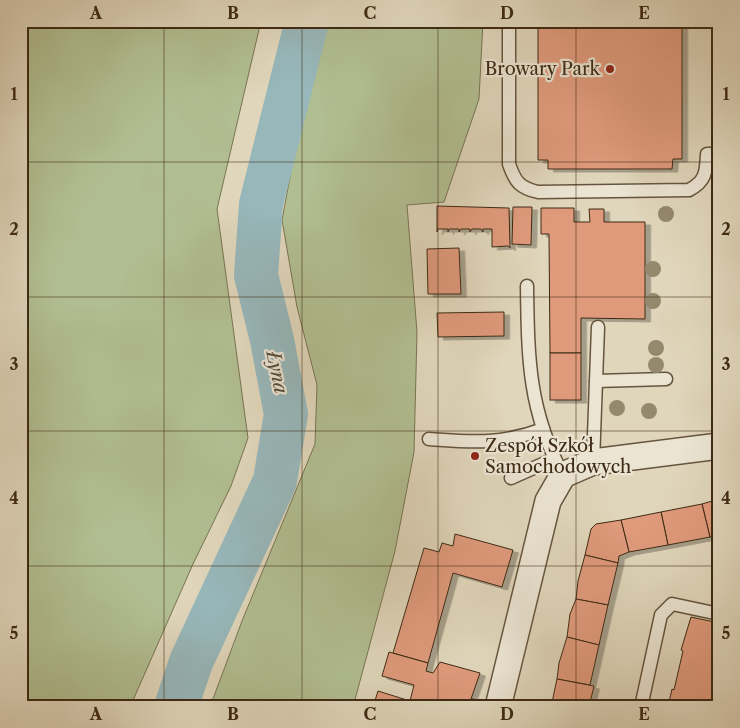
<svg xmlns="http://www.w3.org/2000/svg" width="740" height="728" font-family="'Libre Caslon Text',serif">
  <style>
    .green { fill: #b1be91; stroke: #787452 }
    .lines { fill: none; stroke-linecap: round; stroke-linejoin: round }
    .river { stroke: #97b7ba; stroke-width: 44 }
    .building { fill: #df9a7c; stroke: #3e2a14; filter: url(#shadow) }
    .lane-casing { stroke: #66553e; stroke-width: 15 }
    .street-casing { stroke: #66553e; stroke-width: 28 }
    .lane { stroke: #ebe4d3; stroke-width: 12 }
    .street { stroke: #ebe4d3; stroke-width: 25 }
    .tree { fill: #94886d }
    .grid { fill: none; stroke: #3e2a14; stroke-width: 1; stroke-opacity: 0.55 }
    .poi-dot { fill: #8f2418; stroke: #ebe4d3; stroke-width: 2 }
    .labels { text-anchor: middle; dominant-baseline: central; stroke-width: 4.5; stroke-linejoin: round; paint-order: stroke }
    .poi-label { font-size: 18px; fill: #3e2a14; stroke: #ebe4d3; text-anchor: end }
    .water-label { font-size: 19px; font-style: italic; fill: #544d3e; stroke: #ebe4d3 }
    .neatline { fill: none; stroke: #3e2a14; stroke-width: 2 }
    .grid-label { font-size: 16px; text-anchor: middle; font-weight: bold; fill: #3e2a14 }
  </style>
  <defs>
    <filter id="shadow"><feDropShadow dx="5.5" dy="3" stdDeviation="0" flood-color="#0004"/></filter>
  </defs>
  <rect width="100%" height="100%" fill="#e0d6bb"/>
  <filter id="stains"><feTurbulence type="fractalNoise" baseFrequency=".004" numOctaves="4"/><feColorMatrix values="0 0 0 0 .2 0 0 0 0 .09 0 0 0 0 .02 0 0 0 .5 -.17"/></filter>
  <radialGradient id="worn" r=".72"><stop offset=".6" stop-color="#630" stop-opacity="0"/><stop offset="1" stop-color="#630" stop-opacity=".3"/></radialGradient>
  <g class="green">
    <polygon points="21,21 261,21 217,209 248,438 231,486 193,564 130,707 21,707"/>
    <polygon points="329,21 483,21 479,99 444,202 407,205 417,332 414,452 395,551 353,707 210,707 242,621 315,444 317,385 297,307 282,220 304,102"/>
  </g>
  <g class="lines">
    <polyline class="river" points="176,707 191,662 275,481 286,414 272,340 256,275 261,204 307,21"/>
  </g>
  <g class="building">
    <polygon points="538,21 682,21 682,159 673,159 672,169 548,169 548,160 538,160"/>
    <polygon points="437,206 509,208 510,248 508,246 492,247 492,229 483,229 483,232 481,229 472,229 470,232 470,229 461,229 459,232 459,229 449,229 448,232 448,229 438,229 437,232"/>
    <polygon points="513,207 532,207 531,245 512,244"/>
    <polygon points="541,208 574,208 574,222 590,222 589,209 604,209 604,222 645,222 645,319 581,318 581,353 550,353 549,234 541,234"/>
    <polygon points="459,248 461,294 428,294 427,249"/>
    <polygon points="504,312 504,336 438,337 437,313"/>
    <rect x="550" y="353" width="31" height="47"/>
    <polygon points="719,499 719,535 710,537 702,504"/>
    <polygon points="702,504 710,537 668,545 661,512"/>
    <polygon points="661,512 668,545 629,552 621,520"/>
    <polygon points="621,520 629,552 619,556 618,563 585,555 591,529 596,524"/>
    <polygon points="455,534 513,550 502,587 453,573 428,663 393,653 424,548 439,552 442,543 453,546"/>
    <polygon points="585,555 618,563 608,605 576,599 578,581"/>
    <polygon points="576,599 608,605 599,645 567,637 570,614"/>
    <polygon points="691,617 719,623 719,683 713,707 670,707 671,703 669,702 672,689 674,690 683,651 681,650"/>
    <polygon points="567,637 599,645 590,685 557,679 559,663"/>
    <polygon points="389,652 428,663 426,671 433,673 440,662 480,673 471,699 474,699 471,707 373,707 378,691 410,701 414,685 382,676"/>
    <polygon points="557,679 594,686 589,707 551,707"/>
  </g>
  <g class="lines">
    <g class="lane-casing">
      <g id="lane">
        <path d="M509 21V164C515 182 520 188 538 192L689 190C706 181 706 172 707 154H719"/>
        <path d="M527 286C528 357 528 410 563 475"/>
        <polyline points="596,381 666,379"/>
        <path d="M429 439C472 442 501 445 543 429"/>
        <polyline points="593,462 598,327"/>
        <polyline points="511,478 554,459"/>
        <polyline points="641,707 661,615 672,604 719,614"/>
      </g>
    </g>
    <g class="street-casing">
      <polyline id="street" points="498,707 548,501 563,475 593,462 719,446"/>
    </g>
    <use href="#lane" class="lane"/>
    <use href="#street" class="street"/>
  </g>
  <g class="tree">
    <circle cx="666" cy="214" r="8"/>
    <circle cx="653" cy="269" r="8"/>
    <circle cx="653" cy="301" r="8"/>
    <circle cx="656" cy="348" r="8"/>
    <circle cx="656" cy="365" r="8"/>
    <circle cx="617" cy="408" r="8"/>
    <circle cx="649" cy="411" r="8"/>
  </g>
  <path class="grid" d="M164 21V707M302 21V707M438 21V707M576 21V707M21 162H719M21 297H719M21 431H719M21 566H719"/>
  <g class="poi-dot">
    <circle cx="610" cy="69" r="5"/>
    <circle cx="475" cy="456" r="5"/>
  </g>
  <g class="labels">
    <g class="poi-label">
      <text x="600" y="69">Browary Park</text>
      <text x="485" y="446" text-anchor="start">Zespół Szkół<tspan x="485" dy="21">Samochodowych</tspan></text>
    </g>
    <g class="water-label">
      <text transform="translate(277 372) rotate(78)">Łyna</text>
    </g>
  </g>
  <rect width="740" height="728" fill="none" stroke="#e0d6bb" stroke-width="55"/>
  <rect x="28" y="28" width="684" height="672" class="neatline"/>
  <g class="grid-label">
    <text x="96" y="19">A</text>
    <text x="233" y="19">B</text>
    <text x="370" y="19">C</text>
    <text x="507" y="19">D</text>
    <text x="644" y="19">E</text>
    <text x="14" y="100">1</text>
    <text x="726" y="100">1</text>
    <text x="14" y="235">2</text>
    <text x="726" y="235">2</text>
    <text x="14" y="370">3</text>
    <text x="726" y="370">3</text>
    <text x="14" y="504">4</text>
    <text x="726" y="504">4</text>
    <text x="14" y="639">5</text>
    <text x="726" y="639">5</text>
    <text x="96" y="720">A</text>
    <text x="233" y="720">B</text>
    <text x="370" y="720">C</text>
    <text x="507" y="720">D</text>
    <text x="644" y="720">E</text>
  </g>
  <rect width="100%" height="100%" filter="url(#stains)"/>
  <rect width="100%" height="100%" fill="url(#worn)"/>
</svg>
